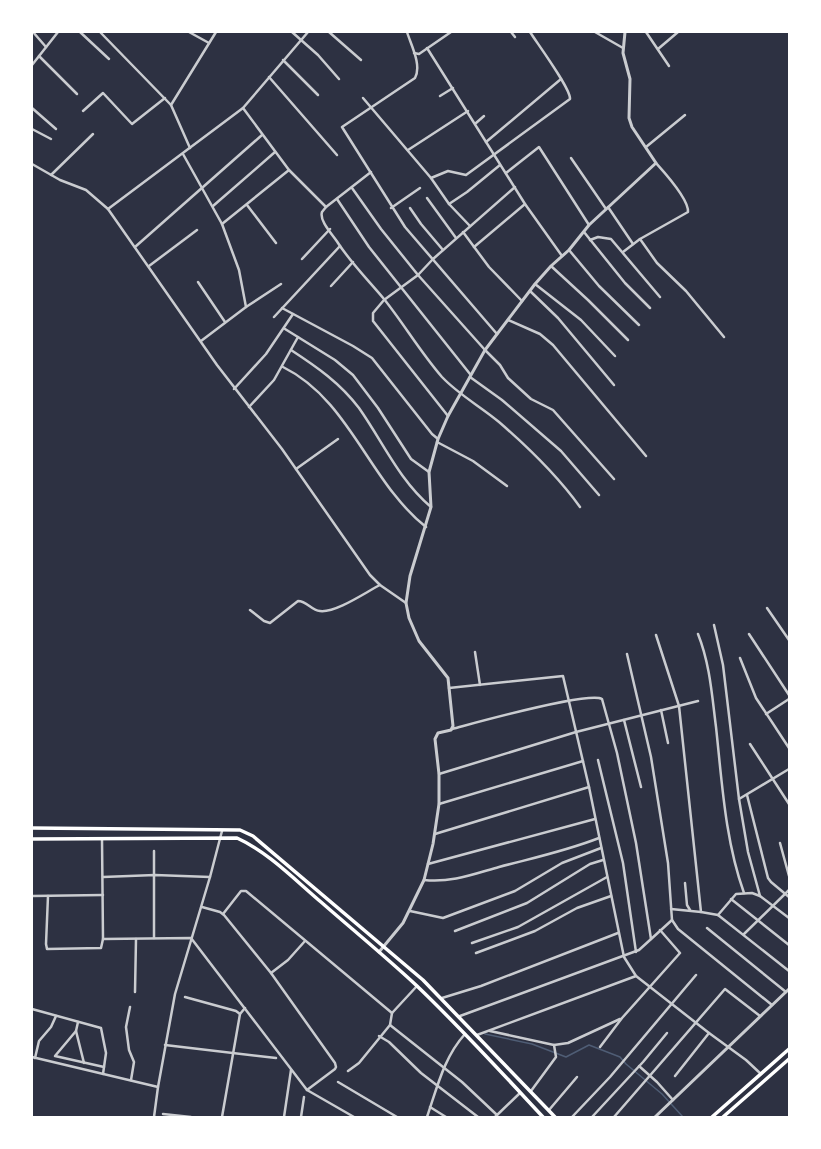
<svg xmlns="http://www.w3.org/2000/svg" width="821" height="1149" font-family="'Roboto Condensed',sans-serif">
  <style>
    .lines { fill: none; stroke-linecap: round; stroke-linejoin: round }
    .stream { stroke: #4f5d75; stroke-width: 1.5 }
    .minor { stroke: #caccd0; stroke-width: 2.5 }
    .tertiary { stroke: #caccd0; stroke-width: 3 }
    .secondary { stroke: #fff; stroke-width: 3.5 }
  </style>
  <rect width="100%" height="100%" fill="#2d3142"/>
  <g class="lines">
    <polyline class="stream" points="485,1034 532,1044 566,1057 589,1045 620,1057 626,1064 662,1094 683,1117"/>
    <g class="minor">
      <polyline points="33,32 46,47"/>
      <polyline points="80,32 109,59"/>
      <polyline points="100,32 171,105 190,148"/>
      <polyline points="189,32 209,43"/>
      <polyline points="292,32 318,55 339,79"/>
      <polyline points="329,32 361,60"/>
      <path d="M407 32C411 45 422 65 415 78L342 127 405 227 497 334"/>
      <polyline points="511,32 515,37"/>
      <polyline points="595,32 623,48"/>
      <polyline points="646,32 669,66"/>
      <polyline points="427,48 525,204 562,256"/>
      <polyline points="658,49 678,32"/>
      <polyline points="414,53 419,54 451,32"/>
      <polyline points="39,56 77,94"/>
      <polyline points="283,60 318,95"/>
      <polyline points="32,65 58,32"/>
      <polyline points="269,77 337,155"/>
      <polyline points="440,96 453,88"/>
      <polyline points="363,98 431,178 449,204 470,226"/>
      <polyline points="171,105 216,32"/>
      <polyline points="32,108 56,129"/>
      <polyline points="243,108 289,170 326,207"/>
      <polyline points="83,111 103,93 132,124 165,98"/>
      <polyline points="476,123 484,116"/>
      <polyline points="32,129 51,139"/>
      <polyline points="486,142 561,79"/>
      <polyline points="646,147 685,115"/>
      <polyline points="408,150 468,111"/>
      <polyline points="183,154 222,224 239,270 246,307"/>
      <polyline points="571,158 606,209"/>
      <polyline points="32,164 60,180 86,190 108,209 217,365 282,449 370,575 380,585 406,603"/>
      <path d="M371 172 326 207 322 212C319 221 333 235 338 243 351 263 369 281 384 299 404 324 421 353 442 377 459 395 480 406 499 422 529 448 557 475 580 507"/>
      <polyline points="506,173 539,147 589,225"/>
      <polyline points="51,175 93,134"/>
      <path d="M431 178 448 171 466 175 570 99C571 89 537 43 530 32"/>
      <polyline points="352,188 381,229 418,275 485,350 500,365 508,378 531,399 553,410 614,479"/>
      <polyline points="427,198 456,238"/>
      <polyline points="337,199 369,247 470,374"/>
      <polyline points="449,204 467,192 500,165"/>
      <polyline points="247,205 276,243"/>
      <polyline points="213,206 275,152"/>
      <polyline points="608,207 633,244"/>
      <polyline points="391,208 420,188"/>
      <polyline points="410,208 421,224 443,250"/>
      <polyline points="108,209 243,108 308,32"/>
      <polyline points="222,224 289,170"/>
      <polyline points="463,232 489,267 522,301"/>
      <polyline points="584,232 625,283 650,308"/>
      <polyline points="640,239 657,263 686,291 724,337"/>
      <polyline points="590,240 598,237 611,239 660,297"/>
      <polyline points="135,247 262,135"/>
      <polyline points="474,247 525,204"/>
      <polyline points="569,250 599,286 639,325"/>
      <path d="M623 252 640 239 688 212C689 199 665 173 656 163"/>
      <polyline points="302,259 330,229"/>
      <polyline points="149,266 197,230"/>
      <polyline points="551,266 588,300 628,340"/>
      <polyline points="198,282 225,322"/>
      <polyline points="535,284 581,320 615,356"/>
      <polyline points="331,286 353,262"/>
      <polyline points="530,291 558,318 614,385"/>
      <polyline points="282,308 353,346 372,358 432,434 438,439"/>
      <polyline points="274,317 340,246"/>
      <polyline points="508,320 540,334 553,345 646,456"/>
      <polyline points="285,329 335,360 353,375 378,408 411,459 429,472"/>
      <polyline points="201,341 246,307 281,284"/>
      <path d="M291 350C317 367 340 383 359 408 383 442 399 480 431 507"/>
      <path d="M283 367C350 400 369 482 426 527"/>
      <polyline points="470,377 502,400 561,451 599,495"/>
      <polyline points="234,389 266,354 293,314"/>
      <polyline points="249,407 274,380 298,337"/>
      <polyline points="448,416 373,321 373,313 384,300 418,275 433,259 515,187"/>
      <polyline points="437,442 473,461 507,486"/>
      <polyline points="296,469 338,439"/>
      <polyline points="767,608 789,640"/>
      <path d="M250 610 264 621 270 623 298 601C307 601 311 610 320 611 336 613 366 592 380 585"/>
      <polyline points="714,625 723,665 739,799 748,852 760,896 789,918"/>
      <path d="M698 634C710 664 712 696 716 727 722 782 725 840 744 893"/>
      <polyline points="749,634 789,695"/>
      <polyline points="656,635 679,706 701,912"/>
      <polyline points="475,652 480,685"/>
      <polyline points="627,654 651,757 668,863 672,920 678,929 772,1005"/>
      <polyline points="740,658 756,698 789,748"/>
      <polyline points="449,688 563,676 589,787 624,957 636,976 709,1033 746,1060 761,1074"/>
      <polyline points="661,710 668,743"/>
      <polyline points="766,714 789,699"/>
      <polyline points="624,720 641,787"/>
      <path d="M452 729C475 723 588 691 602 699L617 753 636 843 651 939"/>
      <polyline points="750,744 789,804"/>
      <polyline points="598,760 623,863 636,952"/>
      <polyline points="439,774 576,732 698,701"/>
      <polyline points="747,795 768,878 771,882 789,897"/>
      <polyline points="739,799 789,769"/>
      <polyline points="439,804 583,761"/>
      <polyline points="435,834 589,787"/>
      <polyline points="780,843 789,876"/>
      <polyline points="154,851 154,938"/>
      <polyline points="428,864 595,819"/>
      <polyline points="103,877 155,875 210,877"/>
      <path d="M424 880C451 883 474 874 499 867 533 858 566 851 599 838"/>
      <polyline points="685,883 687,905 690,910"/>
      <polyline points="32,896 103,895"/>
      <polyline points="48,896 46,944 47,949 101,948 103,939 102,839"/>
      <polyline points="731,899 789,945"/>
      <polyline points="202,907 220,912 224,915 271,973 335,1063 336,1067 335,1069 307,1090"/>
      <polyline points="671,909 701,912 718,915 789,971"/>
      <polyline points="410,911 443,918 515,891 562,863 601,848"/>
      <polyline points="223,914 241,891 246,891 392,1013"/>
      <polyline points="718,915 736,894 752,893 760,896"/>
      <polyline points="707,928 786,992"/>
      <polyline points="455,931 527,903 590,864 603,860"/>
      <polyline points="744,934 789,890"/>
      <polyline points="103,939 191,938 307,1090 354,1117"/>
      <polyline points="472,943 518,927 607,877"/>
      <polyline points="476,953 535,931 577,908 611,896"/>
      <polyline points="271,973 288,960 305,941"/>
      <polyline points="135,992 136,939"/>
      <polyline points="185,997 236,1011 240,1014"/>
      <polyline points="442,998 481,986 618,933"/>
      <polyline points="130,1007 126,1027 129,1050 134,1062 131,1080"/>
      <polyline points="32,1009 101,1028 106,1053 103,1074"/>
      <polyline points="460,1016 639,950 672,920"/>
      <polyline points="78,1022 76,1031 55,1056 104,1067"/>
      <polyline points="390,1025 462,1082 497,1115"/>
      <polyline points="76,1031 84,1063"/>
      <polyline points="490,1031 554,1045 568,1043 620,1019"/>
      <polyline points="477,1035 636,976"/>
      <polyline points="379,1036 389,1042 421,1073 478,1117"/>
      <polyline points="165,1045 276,1058"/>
      <polyline points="600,1047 622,1018 680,953 660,930"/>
      <polyline points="32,1057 158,1087"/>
      <polyline points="35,1058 39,1041 51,1027 56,1016"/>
      <polyline points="639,1066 657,1082 673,1100"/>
      <polyline points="348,1071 359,1063 390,1025 392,1013 417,986"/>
      <polyline points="675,1076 709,1033"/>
      <polyline points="338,1082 397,1117"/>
      <polyline points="531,1091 556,1057 554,1045"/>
      <polyline points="430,1107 446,1117"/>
      <polyline points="549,1110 577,1077"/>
      <polyline points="163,1114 191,1117"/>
      <polyline points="154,1117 158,1087 175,994 210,877 222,831"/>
      <polyline points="222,1117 240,1014 245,1008"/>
      <polyline points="284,1117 291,1070"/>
      <polyline points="301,1117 304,1097"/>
      <path d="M427 1117C437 1088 444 1057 465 1034"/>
      <polyline points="495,1117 520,1093"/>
      <polyline points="572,1117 610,1077 696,975"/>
      <polyline points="592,1117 643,1062 667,1033"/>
      <polyline points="614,1117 725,989 760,1016"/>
    </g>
    <g class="tertiary">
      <polyline points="379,952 403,923 424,880 433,844 439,804 439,774 435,739 438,733 451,730 453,726 448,678 419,641 409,618 406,603 410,576 431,507 429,472 438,439 448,416 485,350 535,284 551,266 569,250 589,225 656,163 632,127 629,118 630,79 623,53 625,32"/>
      <polyline points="655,1117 789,989"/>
    </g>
    <g class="secondary">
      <polyline points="32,828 240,830 253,836 423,980 555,1117"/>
      <path d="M32 839 237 838C268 852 295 880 321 902 353 930 386 957 417 986 461 1028 502 1073 543 1117"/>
      <polyline points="712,1117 789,1049"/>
      <polyline points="723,1117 789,1059"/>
    </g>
  </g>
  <rect width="821" height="1149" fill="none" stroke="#ffffff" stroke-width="66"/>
</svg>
